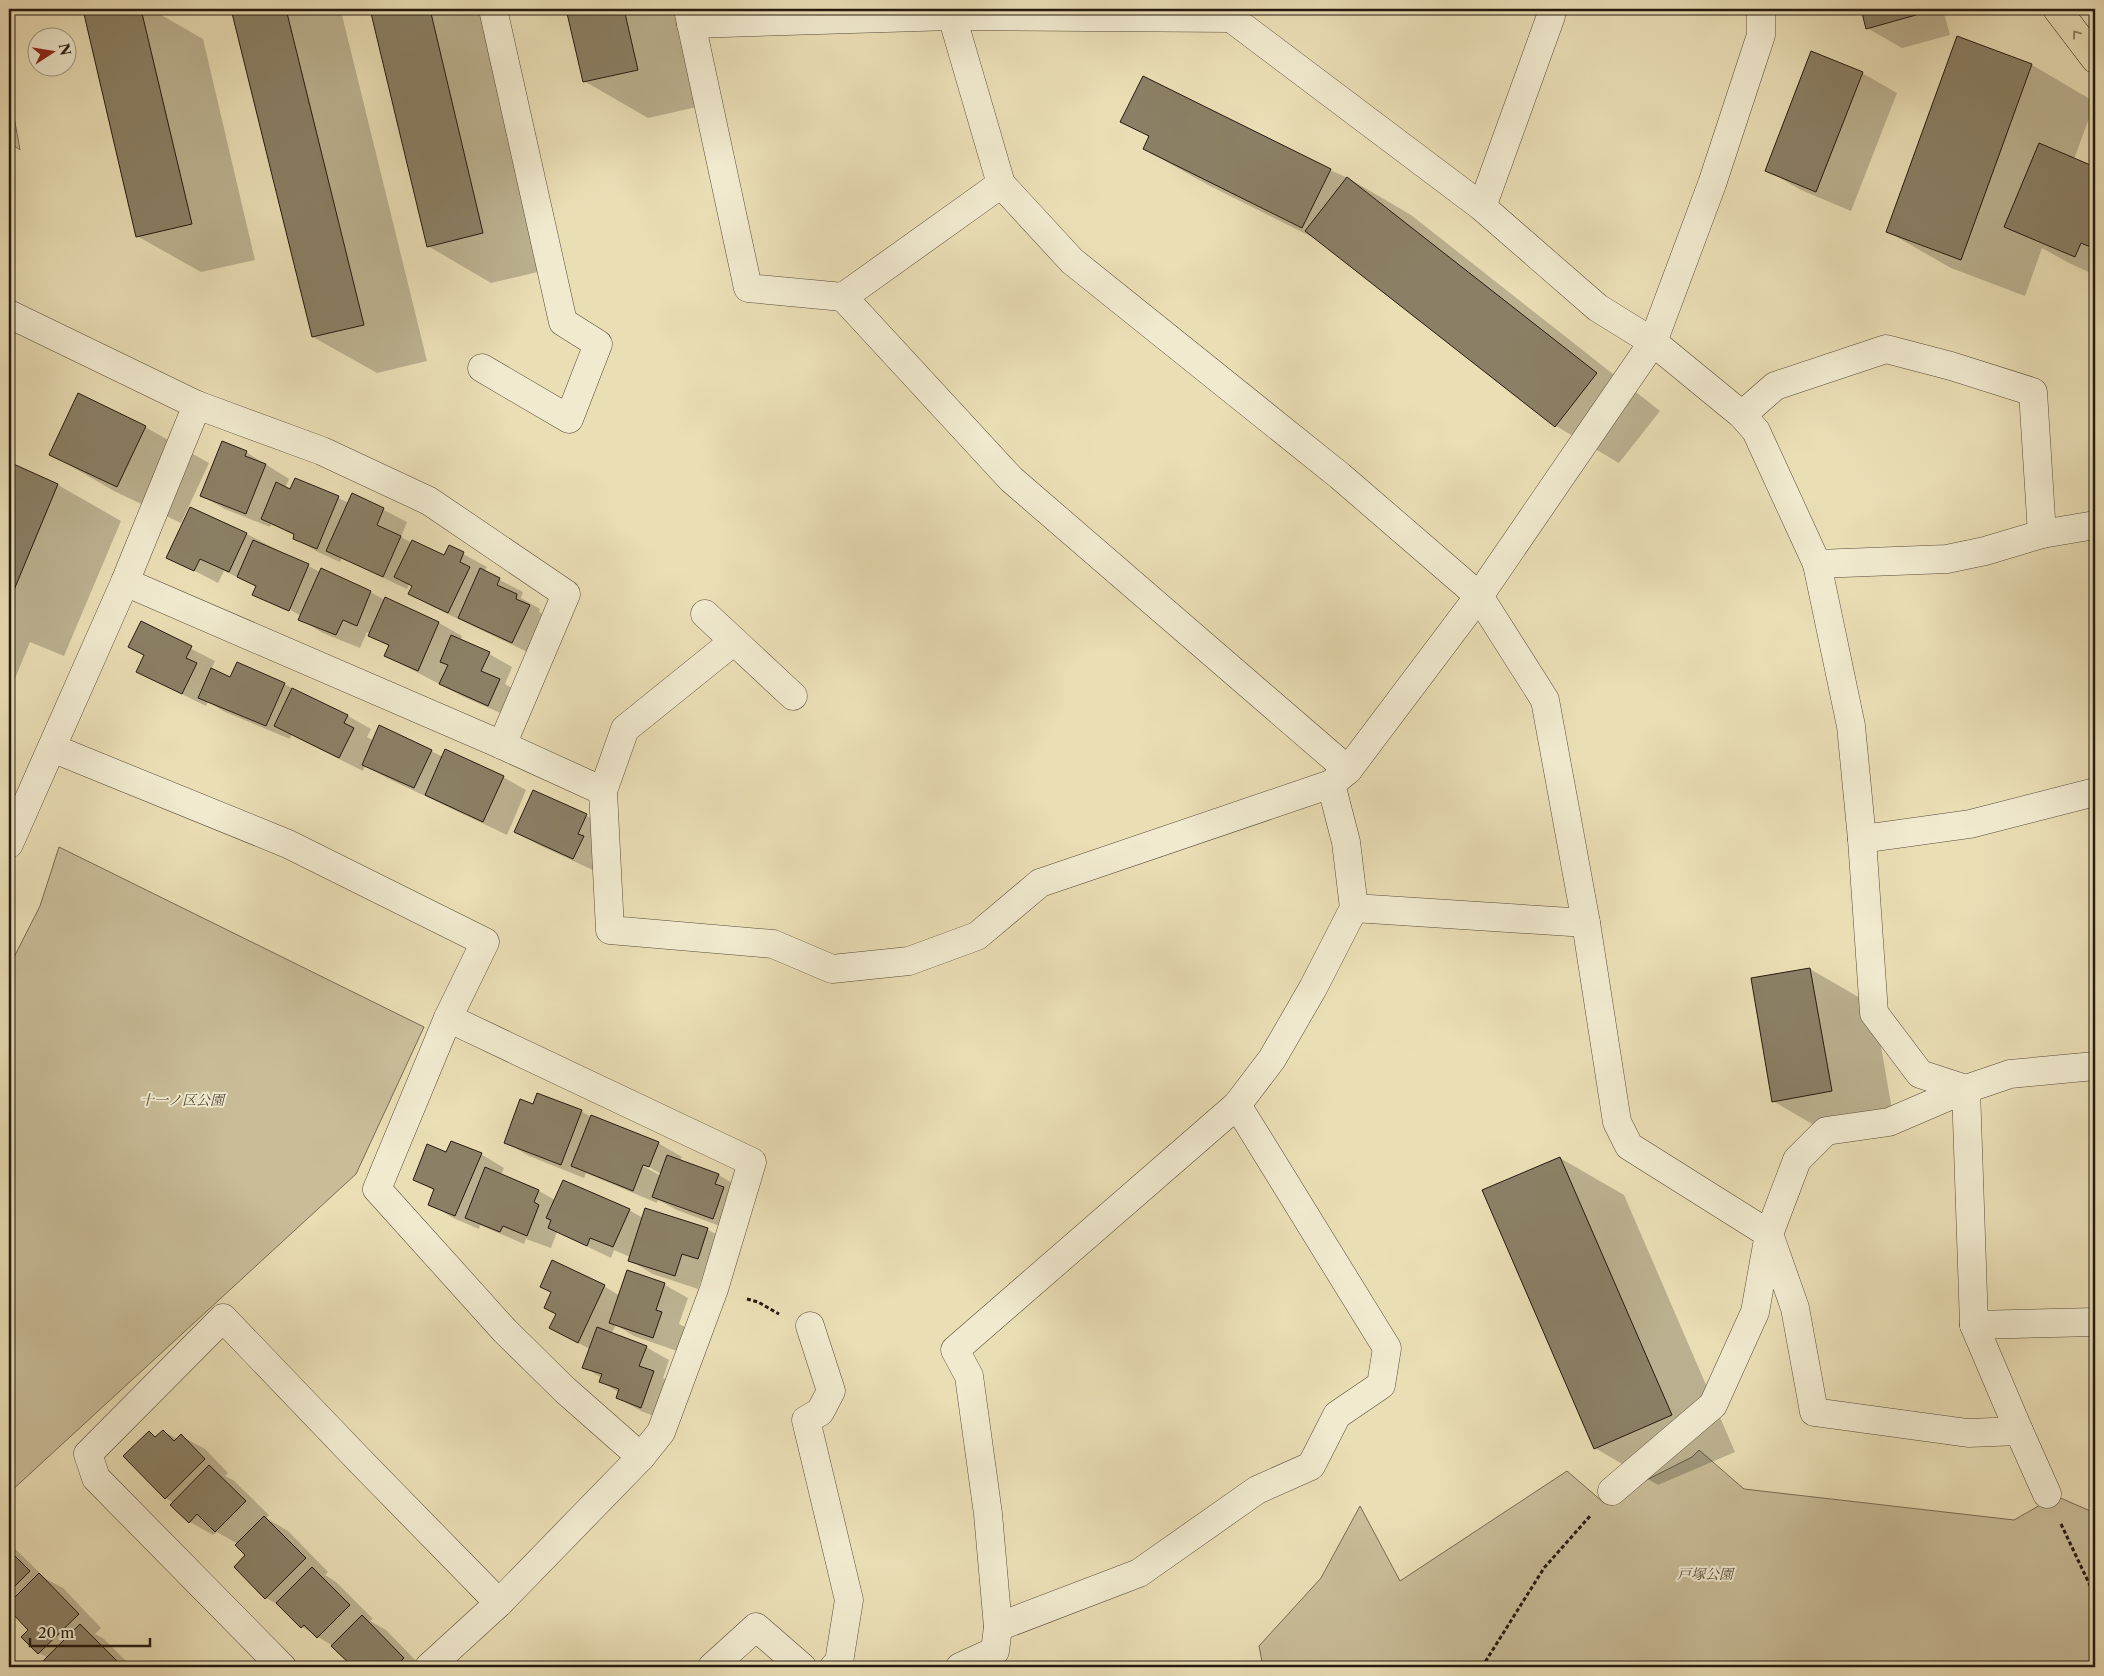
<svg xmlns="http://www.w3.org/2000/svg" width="2104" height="1676" font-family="'Libre Caslon Text','Noto Serif JP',serif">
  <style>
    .green { fill: #c9bd99; stroke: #776c54 }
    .shadow { fill: #0003; fill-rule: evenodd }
    .building { fill: #8b8066; stroke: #251a10 }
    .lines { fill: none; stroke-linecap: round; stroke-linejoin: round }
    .minor-casing { stroke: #564b39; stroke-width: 29 }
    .highway-casing { stroke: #251a10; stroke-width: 29 }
    .path { stroke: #251a10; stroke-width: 3; stroke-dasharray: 4 2.5; stroke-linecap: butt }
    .minor { stroke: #f1eacf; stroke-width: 28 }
    .highway { stroke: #eadeb5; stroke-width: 28 }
    .oneway { stroke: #91866b }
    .labels { text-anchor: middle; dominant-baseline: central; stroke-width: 4; stroke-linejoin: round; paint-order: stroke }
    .park-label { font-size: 14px; font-style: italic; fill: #564b39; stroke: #f1eacf }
  </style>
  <rect width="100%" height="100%" fill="#eadeb5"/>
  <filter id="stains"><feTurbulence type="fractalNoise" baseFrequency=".004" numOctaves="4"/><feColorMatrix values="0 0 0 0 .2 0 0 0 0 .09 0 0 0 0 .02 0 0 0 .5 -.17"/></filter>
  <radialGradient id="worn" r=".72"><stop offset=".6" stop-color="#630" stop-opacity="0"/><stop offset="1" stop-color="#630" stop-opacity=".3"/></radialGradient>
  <g class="green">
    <polygon points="9,89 20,150 9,142"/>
    <polygon points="59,847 424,1027 356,1174 9,1493 9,967 40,906"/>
    <polygon points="1699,1450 1744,1489 2014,1520 2056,1496 2095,1513 2095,1667 1263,1667 1259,1646 1321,1578 1360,1506 1400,1581 1567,1471 1603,1502 1692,1457"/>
  </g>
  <g class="shadow">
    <polygon points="111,9 151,9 203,39 255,260 201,272 137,236 85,15"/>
    <polygon points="233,9 331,9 342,15 427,361 377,373 313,337"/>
    <polygon points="371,9 484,9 546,270 491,283 428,246"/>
    <polygon points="568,9 679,9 701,106 648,118 584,81"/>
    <polygon points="1862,9 1943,9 1950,35 1902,48 1867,28"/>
    <polygon points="1958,38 2032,65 2095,102 2074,159 2095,168 2095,275 2069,263 2042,248 2025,296 1951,268 1888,232"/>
    <polygon points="1862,73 1897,93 1851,211 1801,190 1766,170"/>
    <polygon points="1122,121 1330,170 1348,178 1411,215 1660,411 1619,463 1556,426 1320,241 1208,185 1144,149 1150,137"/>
    <polygon points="145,427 209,463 181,523 114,491 50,454"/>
    <polygon points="246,452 289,479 285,488 291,490 296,479 349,503 353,494 407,522 401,537 412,543 445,557 450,547 487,567 484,572 523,592 521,598 540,609 539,612 553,620 536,656 433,607 410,594 413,587 409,584 407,589 342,558 340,562 318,552 294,538 295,536 271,524 270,527 225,509 202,496"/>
    <polygon points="9,464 58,485 121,521 64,656 30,642 9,693"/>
    <polygon points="191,508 247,534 320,572 370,592 385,600 439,623 462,636 460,641 489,654 512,667 505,684 522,694 512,718 464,697 386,656 390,647 369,636 370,634 367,632 360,648 323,633 300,619 301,616 284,606 283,609 294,615 253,594 256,587 250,583 224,571 218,583 168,557"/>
    <polygon points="141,623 215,661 211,670 231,679 284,684 348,716 371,729 367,737 374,741 431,751 443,757 503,777 526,790 507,835 387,778 365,766 363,771 291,735 290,739 223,711 208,702 206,706 137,672 145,656 129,647"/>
    <polygon points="534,792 587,816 610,829 597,872 539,845 515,832"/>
    <polygon points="1810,969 1874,1006 1895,1127 1836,1138 1773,1101 1752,979"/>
    <path d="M534 1106 581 1111 591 1117 658 1143 682 1157 680 1161 719 1175 742 1189 736 1232 677 1210 658 1200 657 1203 586 1173 584 1178 529 1156 505 1142ZM639 1161 661 1174V1176L637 1163Z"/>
    <polygon points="447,1154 481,1154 504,1168 501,1175 539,1191 555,1200 629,1210 643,1218 707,1229 731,1243 722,1271 706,1266 698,1289 653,1274 629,1260 630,1257 614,1250 611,1258 557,1232 551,1248 526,1239 524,1244 480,1225 479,1229 453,1218 430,1204 435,1191 414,1179"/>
    <polygon points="1560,1158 1624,1195 1735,1452 1658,1485 1595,1448"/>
    <polygon points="628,1272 665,1285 688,1298 679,1324 685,1327 677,1351 634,1336 616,1325 611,1334 646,1347 669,1360 663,1378 677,1385 664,1420 641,1411 618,1398 620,1393 600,1381 602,1378 584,1367 590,1349 550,1328 604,1286 620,1296"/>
    <polygon points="163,1431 177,1439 181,1436 205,1449 228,1473 225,1476 233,1480 269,1515 266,1518 288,1531 328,1572 325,1575 336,1582 373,1619 370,1621 386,1630 422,1667 354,1667 333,1646 302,1627 282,1607 266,1598 247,1555 238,1544 217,1532 213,1535 190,1522 174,1503 166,1498 149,1433 157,1437"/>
    <polygon points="9,1543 46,1579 63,1588 101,1628 95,1634 104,1639 132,1667 47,1667 43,1663 48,1658 39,1653 30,1630 9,1608"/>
  </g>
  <g class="building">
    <polygon points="105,9 141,9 192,224 136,237 84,14"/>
    <polygon points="231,9 286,9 364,325 312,337"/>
    <polygon points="370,9 430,9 483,233 427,247"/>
    <polygon points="566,9 624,9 638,70 583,82"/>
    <polygon points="1861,9 1914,9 1916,15 1866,29"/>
    <polygon points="1957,36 2032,64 1961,260 1886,232"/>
    <polygon points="1811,51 1863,72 1816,192 1765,171"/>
    <polygon points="1143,76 1331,169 1302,228 1143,149 1149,136 1120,122"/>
    <polygon points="2039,143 2095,167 2095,249 2081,243 2075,257 2004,227"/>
    <polygon points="1347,177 1597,373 1555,427 1305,231"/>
    <polygon points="78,393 146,426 117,487 49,455"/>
    <polygon points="222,441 247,451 245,456 266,464 246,514 200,496"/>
    <polygon points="9,462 58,484 9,602"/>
    <polygon points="295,478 339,496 317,549 293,539 294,534 261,519 276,482 290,489"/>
    <polygon points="352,493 384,508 377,525 401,536 383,577 326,551"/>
    <polygon points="190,507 247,533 229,572 200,559 194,571 166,558"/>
    <polygon points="253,540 309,564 289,611 252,595 256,586 237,577"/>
    <polygon points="412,540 444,555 449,545 464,552 460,562 470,567 448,613 408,594 412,586 394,577"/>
    <polygon points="321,568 371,591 357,626 343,620 336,635 298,620"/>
    <polygon points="480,568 500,578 497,585 517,594 516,599 530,605 512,643 458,618"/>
    <polygon points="385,597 439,622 418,671 384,656 389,645 368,636"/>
    <polygon points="141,621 192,646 186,658 197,663 182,694 136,672 144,655 128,647"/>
    <polygon points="451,635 490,652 481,671 500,679 488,706 439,684 448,665 440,662"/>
    <polygon points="237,662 285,683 266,726 198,698 211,668 230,677"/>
    <polygon points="292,688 348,715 344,723 354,728 339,758 274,726"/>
    <polygon points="379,725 432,750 414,788 362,765"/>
    <polygon points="445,749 504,776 483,822 425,795"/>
    <polygon points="533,790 587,814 578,834 584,836 573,859 514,832"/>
    <polygon points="1810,968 1832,1091 1772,1102 1751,978"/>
    <polygon points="537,1093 582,1110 561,1165 504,1143 520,1099 533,1104"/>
    <polygon points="591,1115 659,1142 649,1167 643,1165 633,1191 571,1166"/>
    <polygon points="451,1141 482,1153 455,1216 428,1205 434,1189 413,1180 427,1144 446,1152"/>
    <polygon points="667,1155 719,1174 715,1184 724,1187 713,1219 652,1197"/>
    <polygon points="1560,1157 1672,1415 1594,1449 1482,1190"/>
    <polygon points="485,1167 539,1190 534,1202 539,1205 527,1236 503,1226 500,1232 465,1218"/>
    <polygon points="563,1180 630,1209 613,1247 590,1238 587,1246 548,1228 551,1220 546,1218"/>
    <polygon points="645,1208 708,1228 698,1259 682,1254 675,1276 628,1261"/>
    <polygon points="552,1260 605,1285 578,1343 549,1328 556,1314 544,1308 551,1292 540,1287"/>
    <polygon points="627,1270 665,1283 656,1310 662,1312 653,1338 609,1323"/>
    <polygon points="597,1327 647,1346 639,1366 654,1371 641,1408 616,1398 619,1389 599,1382 602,1374 582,1368"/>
    <polygon points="163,1430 174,1441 181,1434 205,1459 165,1499 123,1456 149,1431 155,1437"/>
    <polygon points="209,1465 246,1501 215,1532 197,1514 189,1523 170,1505"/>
    <polygon points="264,1516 306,1558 265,1599 234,1567 245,1555 235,1545"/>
    <polygon points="9,1550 30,1571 9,1592"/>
    <polygon points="312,1567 350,1605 317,1638 304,1625 301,1628 276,1603"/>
    <polygon points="39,1573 79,1614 38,1654 21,1637 28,1630 9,1610 9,1603"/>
    <polygon points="362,1615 404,1658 395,1667 353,1667 331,1646"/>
    <polygon points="80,1624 120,1664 117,1667 45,1667 41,1663"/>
  </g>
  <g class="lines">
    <g class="minor-casing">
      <g id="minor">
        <polyline points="688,9 748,288 843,297 1001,184"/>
        <polyline points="952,9 952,16 1001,184 1072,261 1340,476 1479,596 1545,700 1586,923 1617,1122 1629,1146 1769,1234 1795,1308 1814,1412 1968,1433 2019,1431 1974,1325 1966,1089 1889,1122 1826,1131 1797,1160 1769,1234 1755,1312 1713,1405 1612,1491"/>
        <polyline points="1231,9 1231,18 1482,207 1598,308 1653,342 1742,415 1756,431 1817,564 1851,726 1862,839 1874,1013 1920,1074 1966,1089 2010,1074 2095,1066"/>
        <polyline points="691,24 952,16 1231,18"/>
        <polyline points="1482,207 1551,16 1550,9"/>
        <polyline points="843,297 1011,479 1348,770"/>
        <polyline points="9,314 197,405 322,451 429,501 566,594 502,745"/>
        <polyline points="482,368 569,419 598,344 563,322 493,9"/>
        <polyline points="1742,415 1775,386 1886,349 1951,366 2033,392 2042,534"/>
        <polyline points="1817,564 1947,559 1985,551 2042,534 2095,525"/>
        <polyline points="125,582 502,745 603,791"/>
        <polyline points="705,614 793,696"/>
        <polyline points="734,641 625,729 603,791 610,930 773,944 832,969 909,961 977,936 1040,883 1331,784 1348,770 1479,596 1653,342 1712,184 1761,35 1761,9"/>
        <polyline points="52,748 288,844 485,942 448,1018 377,1189 505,1331 565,1390 641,1457 499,1603 429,1667"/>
        <polyline points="1862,839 1970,824 2095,792"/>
        <polyline points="9,844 125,582 197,405"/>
        <polyline points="1354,908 1586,923"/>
        <polyline points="448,1018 752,1162 714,1289 661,1432 641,1457"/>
        <polyline points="1974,1325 2095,1322"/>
        <polyline points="810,1326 831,1391 820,1412 806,1420 849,1600 839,1662 834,1667"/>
        <polyline points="2019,1431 2047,1494"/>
        <polyline points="998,1627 1139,1573 1257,1490 1311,1466 1337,1415 1381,1385 1387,1348 1237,1105"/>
        <polyline points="282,1667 96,1478 88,1454 223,1318 363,1464 499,1603"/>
        <polyline points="712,1667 756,1627 802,1667"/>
        <polyline points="960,1667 995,1651 998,1627 988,1514 969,1376 955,1350 1237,1105 1272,1059 1313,988 1354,908 1346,842 1331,784"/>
      </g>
    </g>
    <g class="highway-casing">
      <polyline id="highway" points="2057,9 2095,59"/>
    </g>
    <g class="path">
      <polyline points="747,1299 758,1302 779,1314"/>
      <polyline points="2061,1524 2095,1596"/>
      <polyline points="1482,1667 1544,1568 1590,1516"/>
    </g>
    <use href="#minor" class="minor"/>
    <use href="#highway" class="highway"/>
  </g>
  <defs><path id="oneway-chevron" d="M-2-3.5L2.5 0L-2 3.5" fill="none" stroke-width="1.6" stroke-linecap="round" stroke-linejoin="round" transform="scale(1.25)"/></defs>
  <use class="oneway" href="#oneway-chevron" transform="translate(2076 34) rotate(-127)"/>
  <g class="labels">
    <g class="park-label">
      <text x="182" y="1100">十一ノ区公園</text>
      <text x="1705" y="1574">戸塚公園</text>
    </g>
  </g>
  <rect width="2104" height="1676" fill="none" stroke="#eadeb5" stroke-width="30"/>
  <rect x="10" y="10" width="2084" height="1656" fill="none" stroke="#251a10" stroke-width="2.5"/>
  <rect x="15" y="15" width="2074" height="1646" fill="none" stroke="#251a10"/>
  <g transform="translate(52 52) rotate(78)"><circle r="24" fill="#f1eacf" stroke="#9f9783"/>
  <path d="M0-4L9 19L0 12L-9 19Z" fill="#8f2418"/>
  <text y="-8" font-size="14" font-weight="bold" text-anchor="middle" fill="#251a10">N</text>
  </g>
  <path d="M30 1638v8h120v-8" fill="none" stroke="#251a10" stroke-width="2.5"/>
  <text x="38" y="1638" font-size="15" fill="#251a10" stroke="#f1eacf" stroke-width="4" paint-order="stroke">20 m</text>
  <rect width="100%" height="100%" filter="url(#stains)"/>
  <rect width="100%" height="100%" fill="url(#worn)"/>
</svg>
